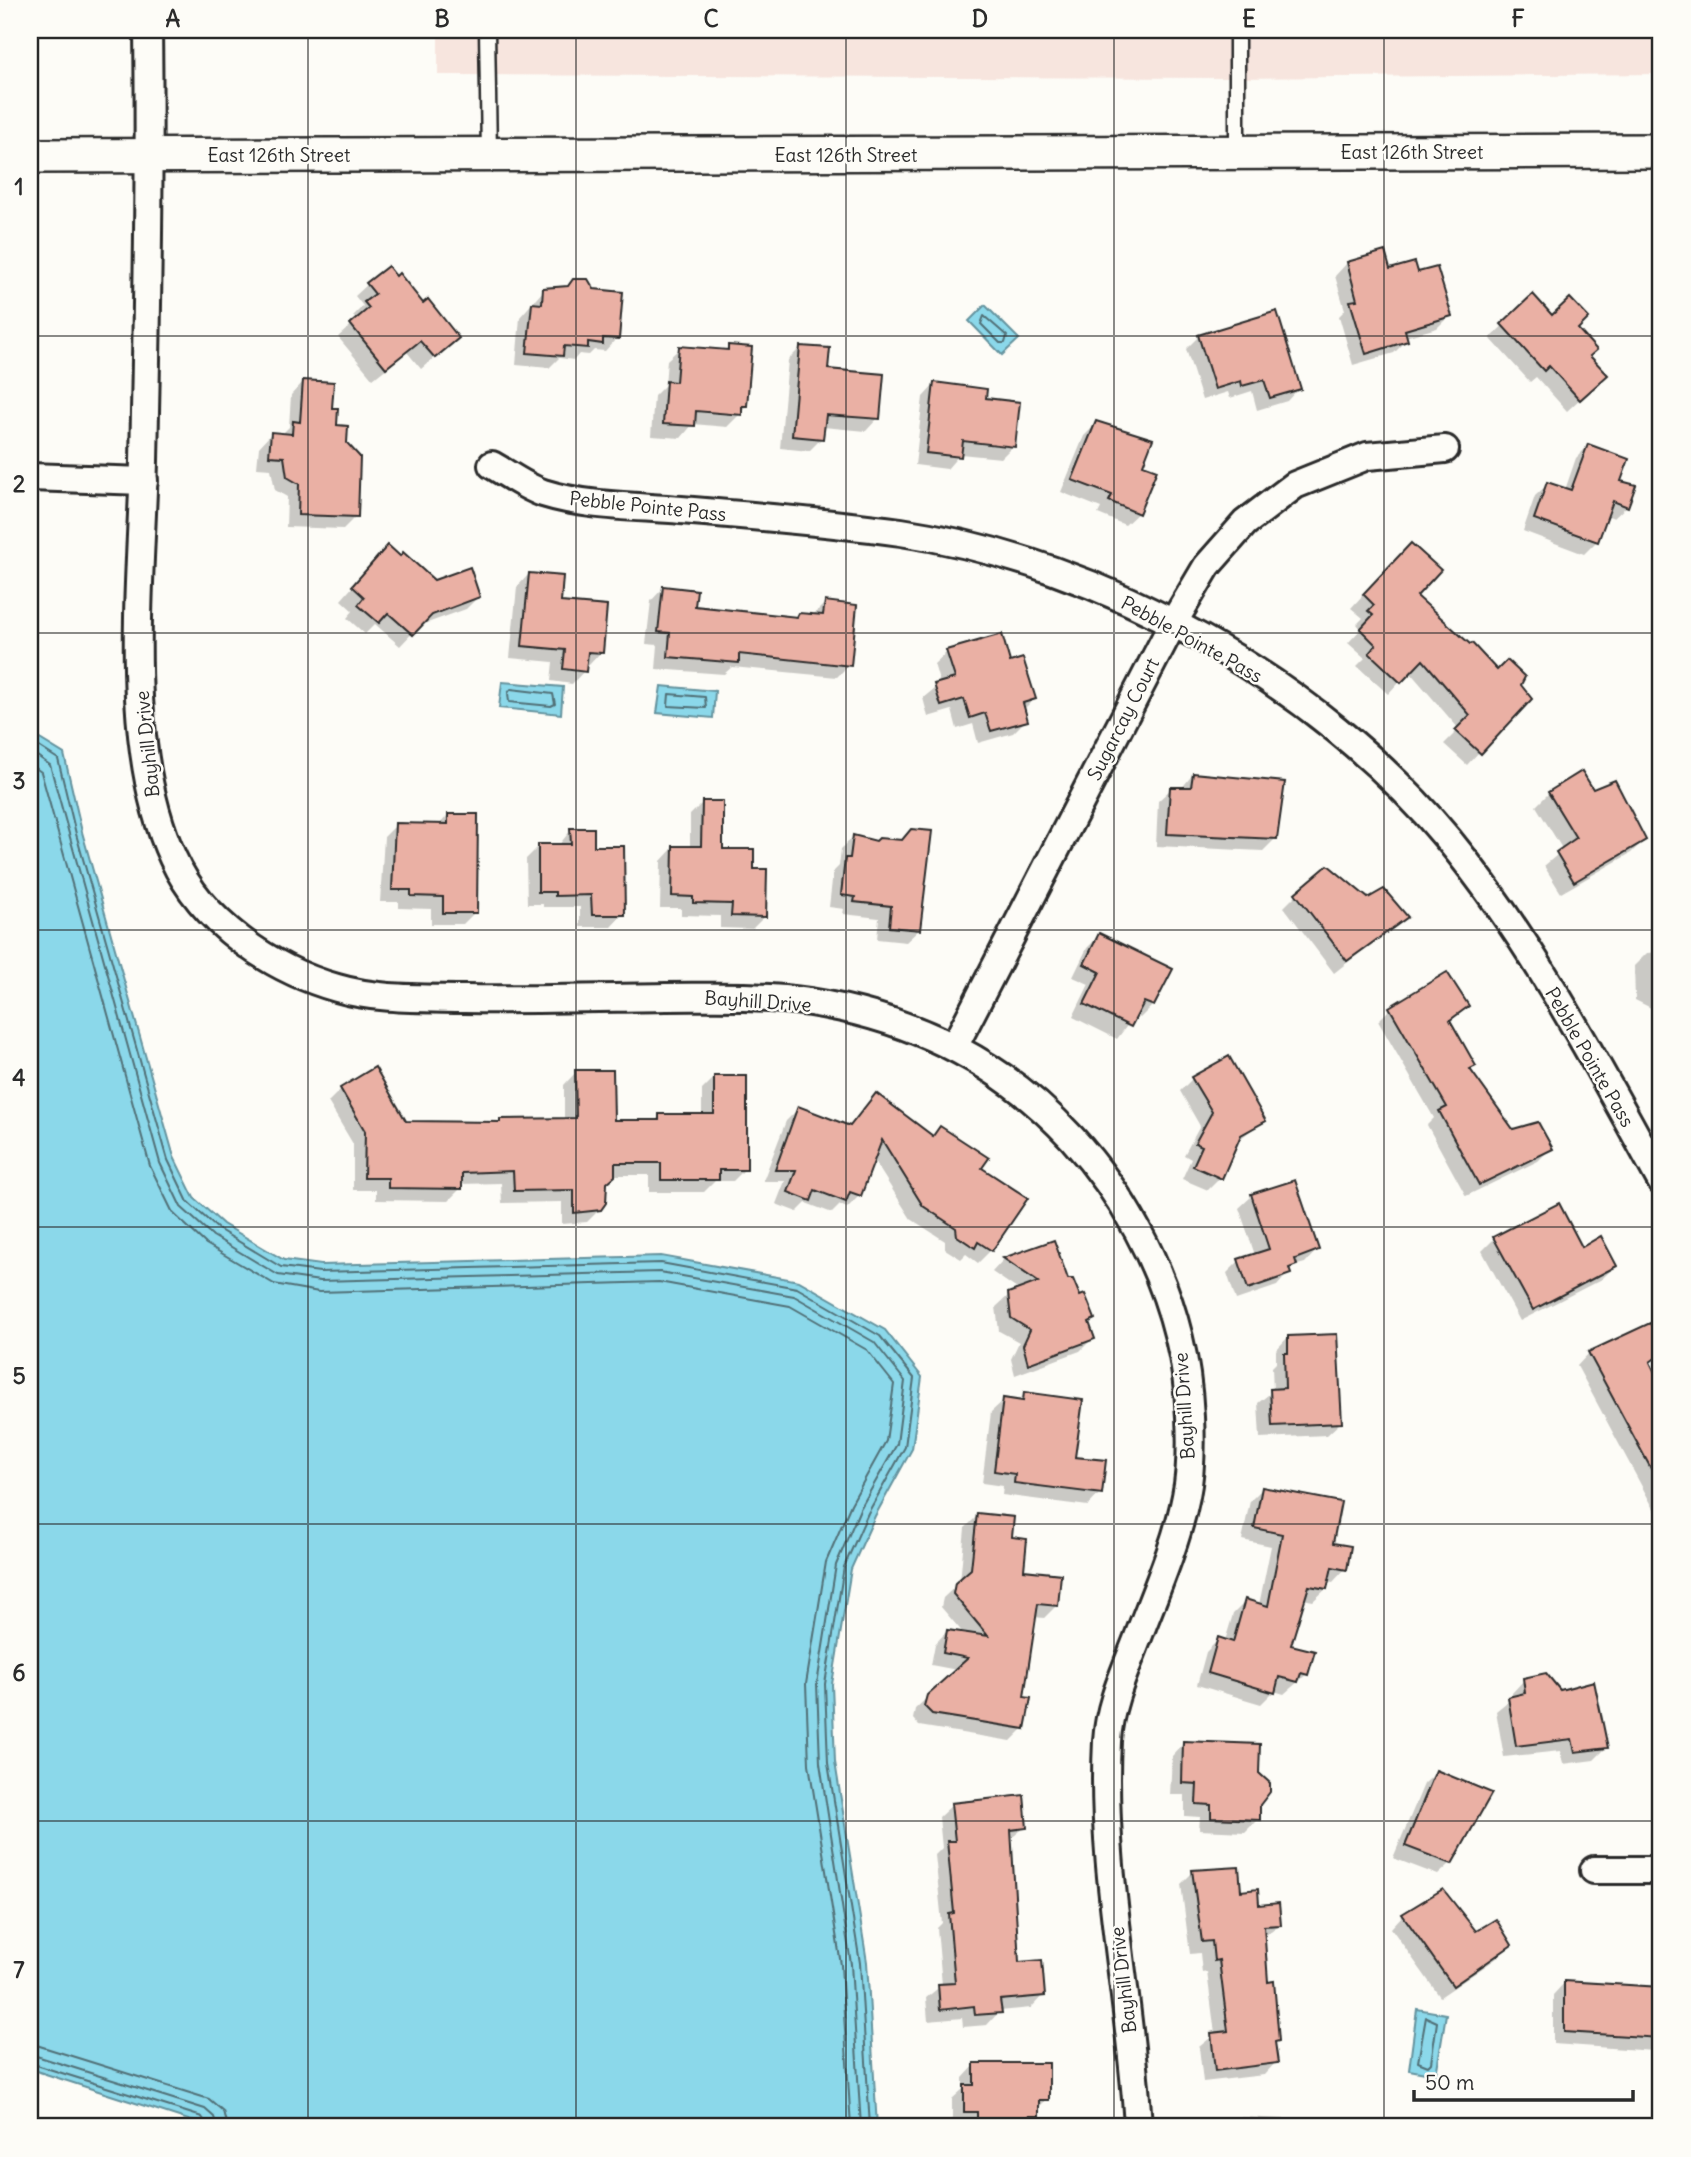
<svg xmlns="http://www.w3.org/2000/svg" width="1691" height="2157" font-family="Delius,sans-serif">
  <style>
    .built { fill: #f7e5de }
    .water { fill: #8bd8ea; stroke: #65939e; stroke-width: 2 }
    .shadow { fill: #0003 }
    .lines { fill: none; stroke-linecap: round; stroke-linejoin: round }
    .shore { stroke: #517077; stroke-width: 2 }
    .building { fill: #eab0a4; stroke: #2b2b2b; stroke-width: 2 }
    .service-casing { stroke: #2b2b2b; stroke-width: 19 }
    .minor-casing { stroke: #2b2b2b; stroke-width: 32 }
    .tertiary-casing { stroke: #2b2b2b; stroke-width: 38 }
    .service { stroke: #fdfcf7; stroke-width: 14 }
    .minor { stroke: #fdfcf7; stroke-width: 26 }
    .tertiary { stroke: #fdfcf7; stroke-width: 33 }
    .grid { fill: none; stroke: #2b2b2b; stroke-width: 2; stroke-opacity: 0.55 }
    .labels { text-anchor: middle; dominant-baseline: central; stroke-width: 5; stroke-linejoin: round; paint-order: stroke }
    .street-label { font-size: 19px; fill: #2b2b2b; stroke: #fdfcf7 }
    .neatline { fill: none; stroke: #2b2b2b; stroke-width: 2.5 }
    .grid-label { font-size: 23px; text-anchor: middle; font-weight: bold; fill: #2b2b2b }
  </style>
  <rect width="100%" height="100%" fill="#fdfcf7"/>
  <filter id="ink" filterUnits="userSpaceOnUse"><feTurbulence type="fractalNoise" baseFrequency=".0143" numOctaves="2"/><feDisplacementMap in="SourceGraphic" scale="14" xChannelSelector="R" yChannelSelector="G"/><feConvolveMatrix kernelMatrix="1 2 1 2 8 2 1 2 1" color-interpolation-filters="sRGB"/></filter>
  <g filter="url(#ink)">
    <polygon class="built" points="438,30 1661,30 1661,74 1237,78 438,75"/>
    <g class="water">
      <polygon points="985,305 1019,339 1002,355 969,321"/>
      <polygon points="502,682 563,687 561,714 499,708"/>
      <polygon points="661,686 715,691 713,718 657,713"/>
      <polygon points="30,733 64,754 82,832 174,1157 194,1198 223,1224 284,1260 321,1265 661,1256 799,1281 885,1330 922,1377 912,1449 875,1516 851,1569 832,1684 835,1762 867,1962 877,2127 210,2127 30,2069"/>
      <polygon points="1417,2009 1446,2014 1436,2075 1409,2070"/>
    </g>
    <g class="shadow">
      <polygon points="1347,263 1417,274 1450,315 1437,328 1405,337 1406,341 1394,353 1353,365 1339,316 1345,310 1335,276"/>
      <polygon points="396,278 457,338 421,369 407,352 373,379 338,337 357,320 353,316 363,306 355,296 368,284"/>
      <polygon points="544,290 617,338 605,351 594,350 589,355 579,354 574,360 559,358 549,368 516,365 520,317"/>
      <polygon points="1533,297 1552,318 1576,329 1588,357 1593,387 1567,411 1536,377 1530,382 1490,338"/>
      <polygon points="1199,336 1299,388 1287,401 1257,410 1252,391 1230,398 1228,392 1202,400 1186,349"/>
      <polygon points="729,346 746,405 740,414 727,427 693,424 681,438 651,436 654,396 665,385 667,360 680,348 724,351"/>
      <polygon points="800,348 878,418 866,431 823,427 822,438 809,451 780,448 788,360"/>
      <polygon points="303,382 331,410 356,516 343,529 286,527 287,497 275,490 271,469 257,468 259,447 271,434 281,435 289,427 291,395"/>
      <polygon points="935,384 984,399 1013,446 1001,458 960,454 947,469 915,465 923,397"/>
      <polygon points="1097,423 1140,466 1138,513 1125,525 1098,514 1101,508 1061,492 1084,436"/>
      <polygon points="1588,446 1619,482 1627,506 1614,518 1606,515 1597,541 1584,554 1523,531 1535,496 1548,484 1565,490 1576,458"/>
      <polygon points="1398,557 1415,596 1497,673 1479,752 1467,765 1444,744 1459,729 1409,671 1388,694 1357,666 1365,658 1348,643 1361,629 1357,624 1363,618 1351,608"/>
      <polygon points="376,560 478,597 466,609 419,626 400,646 375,624 365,634 347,618 353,611 341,600"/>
      <polygon points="529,574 601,652 589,665 585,664 584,671 572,684 551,681 553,662 510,658 517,587"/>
      <polygon points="663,588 693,608 796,618 812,616 825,603 849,665 837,677 732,667 724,674 656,669 658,645 646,644 651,601"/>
      <polygon points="947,652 1034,699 1023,710 1026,720 1013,733 978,743 973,724 957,729 952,710 928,717 923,698 940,684 934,664"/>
      <polygon points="1193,774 1275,839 1263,851 1156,846 1158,801 1171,789 1181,789"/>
      <polygon points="1581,774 1592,791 1644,840 1631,853 1561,893 1544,866 1563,850 1536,806 1549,793"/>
      <polygon points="703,802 721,850 752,871 765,916 752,929 720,928 720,916 681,915 681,908 660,908 661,861 673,848 690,848 690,815"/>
      <polygon points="448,815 475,912 463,924 431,924 431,909 399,908 399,902 380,902 384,837 396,825 439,825"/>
      <polygon points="571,830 593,848 623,914 611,927 580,927 580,907 543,907 543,904 527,904 526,859 539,846 558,846"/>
      <polygon points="854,836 919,930 906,942 877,939 879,918 843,914 844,909 829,907 833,872 839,866 841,849"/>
      <polygon points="1297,894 1368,901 1405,917 1334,973 1284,907"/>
      <polygon points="1100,935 1153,1005 1140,1018 1135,1015 1117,1039 1073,1017 1089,984 1073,977 1087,948"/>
      <polygon points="1661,952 1661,1013 1635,1000 1634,966 1647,953"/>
      <polygon points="1467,1006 1449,1023 1474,1066 1469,1071 1512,1131 1550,1149 1538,1161 1466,1196 1427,1125 1434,1118 1378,1021 1390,1009"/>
      <polygon points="374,1069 405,1123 498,1124 500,1121 564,1120 564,1085 576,1072 612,1122 653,1122 660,1116 702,1116 702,1090 714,1078 745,1169 733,1181 715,1181 704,1192 649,1192 649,1175 614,1175 605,1183 600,1209 587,1222 562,1224 562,1202 502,1203 501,1183 460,1184 460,1189 448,1201 376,1200 376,1190 353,1190 353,1144 328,1102 341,1089"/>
      <polygon points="1192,1079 1264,1120 1236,1142 1220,1178 1208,1190 1182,1179 1191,1159 1184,1155 1200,1126 1180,1091"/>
      <polygon points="876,1095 931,1137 941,1128 979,1168 1026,1199 991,1250 978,1263 966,1254 961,1259 945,1249 945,1241 911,1219 873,1159 860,1195 847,1208 840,1205 832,1213 806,1203 797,1212 776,1204 785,1181 763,1181 786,1121 799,1108 848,1127"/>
      <polygon points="1252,1196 1317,1250 1305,1263 1294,1266 1277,1286 1236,1300 1227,1273 1239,1261 1255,1255 1239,1208"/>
      <polygon points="1494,1239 1615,1266 1602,1279 1520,1321 1482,1251"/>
      <polygon points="1053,1242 1066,1280 1093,1319 1088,1324 1093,1338 1080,1351 1015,1375 1011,1359 1019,1342 999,1331 996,1307 1009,1295 1020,1291 992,1272 1003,1260"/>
      <polygon points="1649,1325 1661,1346 1661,1352 1649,1364 1661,1388 1661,1522 1577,1366 1589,1353"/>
      <polygon points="1288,1337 1340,1423 1327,1435 1260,1438 1258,1403 1273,1391 1272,1367 1276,1363 1276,1350"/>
      <polygon points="1025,1394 1100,1493 1088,1506 1002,1495 1003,1486 982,1483 991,1412 1004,1400 1017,1402"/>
      <polygon points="1262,1489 1331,1544 1345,1569 1333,1582 1327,1581 1326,1589 1313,1601 1303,1599 1289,1646 1307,1674 1284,1694 1274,1691 1261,1704 1197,1685 1206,1652 1219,1639 1225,1641 1233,1614 1246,1601 1259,1605 1271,1546 1242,1540 1250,1501"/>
      <polygon points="978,1515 1010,1539 1022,1572 1056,1606 1044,1618 1034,1617 1022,1698 1024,1728 1011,1741 919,1726 913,1719 915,1709 957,1670 931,1665 935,1644 947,1631 964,1634 941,1607 943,1598 960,1582 965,1528"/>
      <polygon points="1524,1680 1606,1748 1594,1760 1563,1764 1560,1751 1504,1757 1496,1711 1512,1698 1512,1693"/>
      <polygon points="1184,1743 1259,1804 1258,1819 1245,1832 1199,1830 1200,1817 1185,1816 1185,1795 1170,1795 1172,1756"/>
      <polygon points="1437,1772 1451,1863 1438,1875 1393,1858 1424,1784"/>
      <polygon points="952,1805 1025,1827 1009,1840 1018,1964 1043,1995 1031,2008 1000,2011 987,2025 963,2027 962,2018 928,2021 926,1998 942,1985 937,1928 942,1923 935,1855 942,1848 939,1817"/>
      <polygon points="1193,1872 1239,1892 1280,1924 1263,1937 1266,1984 1278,2041 1274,2044 1276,2062 1264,2075 1203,2082 1199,2047 1215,2034 1207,1972 1202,1973 1200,1953 1190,1954 1181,1884"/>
      <polygon points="1403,1915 1476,1933 1509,1945 1497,1958 1440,1997 1391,1928"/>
      <polygon points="1565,1982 1661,1988 1661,2043 1654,2051 1553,2044 1553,1995"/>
      <polygon points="975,2065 1047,2099 1037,2109 1037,2115 1028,2127 965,2127 965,2124 952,2124 952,2099 963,2089 963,2078"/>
      <polygon points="1239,2117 1286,2119 1286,2127 1229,2127"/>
    </g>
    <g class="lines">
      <g class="shore">
        <polygon points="984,316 1007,336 1005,343 1000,343 981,324"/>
        <polygon points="511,689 553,694 555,704 551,706 509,702 508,693"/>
        <polygon points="669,694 705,697 706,708 668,706"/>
        <polyline points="30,741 58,759 76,834 168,1160 188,1202 218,1229 281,1267 320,1272 661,1263 797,1288 880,1336 914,1378 905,1447 868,1513 844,1567 825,1684 828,1763 860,1963 870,2127"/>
        <polyline points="30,751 50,765 160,1163 181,1207 213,1236 278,1275 320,1281 660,1272 794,1296 874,1342 905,1381 897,1444 860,1509 836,1565 817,1684 820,1763 851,1964 861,2127"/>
        <polyline points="30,764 41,772 150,1166 173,1213 206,1244 274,1284 319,1292 659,1282 790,1306 867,1350 894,1384 886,1441 851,1504 826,1562 806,1684 809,1764 841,1965 851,2127"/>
        <polygon points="1426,2017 1437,2022 1431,2063 1428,2066 1418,2062"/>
        <polyline points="30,2043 209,2099 223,2111 227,2127"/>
        <polyline points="30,2054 205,2109 214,2117 217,2127"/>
        <polyline points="30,2063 202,2117 208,2127"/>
      </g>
    </g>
    <g class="building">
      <polygon points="1385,251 1390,269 1415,262 1418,272 1437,267 1452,316 1405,330 1408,341 1366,354 1350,301 1357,300 1347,262"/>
      <polygon points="388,266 396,276 399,273 423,303 428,299 459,338 435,358 420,341 386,368 350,324 369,308 364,302 375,294 366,283"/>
      <polygon points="573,279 588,279 594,289 623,292 619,339 603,338 603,344 588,342 588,348 564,346 563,356 527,353 532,303 542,304 543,288 568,286"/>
      <polygon points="1533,294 1552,315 1570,298 1589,318 1578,329 1597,350 1590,356 1608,375 1580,400 1549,366 1544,371 1501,324"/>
      <polygon points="1277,311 1301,389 1270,398 1264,380 1242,386 1241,381 1215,389 1198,335"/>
      <polygon points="728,345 752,347 747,406 742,406 742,415 696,411 695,426 663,424 666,381 676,382 679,346 728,350"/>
      <polygon points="800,346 830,348 828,369 884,374 880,419 826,415 823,439 792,436"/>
      <polygon points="303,380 334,382 332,408 338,408 337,425 348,426 347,443 360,457 358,517 298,515 299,484 287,477 284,457 269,456 271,432 292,434 293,421 300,422"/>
      <polygon points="934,382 987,389 986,398 1020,402 1015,447 963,441 961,457 926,453"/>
      <polygon points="1096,421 1153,439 1143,465 1157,470 1139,514 1109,501 1112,495 1072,480"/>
      <polygon points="1588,444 1629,459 1621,481 1636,485 1628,507 1613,501 1598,542 1534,519 1547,482 1571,490"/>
      <polygon points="1411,543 1441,570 1417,596 1470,644 1472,643 1497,670 1507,660 1525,677 1521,685 1532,699 1481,754 1455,730 1470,715 1423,660 1401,683 1369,653 1376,645 1360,629 1373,615 1368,611 1374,605 1363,594"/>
      <polygon points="388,545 400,556 403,552 434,580 470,567 480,597 432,615 413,635 388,613 379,623 358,605 364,597 352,586"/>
      <polygon points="529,573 563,576 561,602 607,606 603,653 588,652 586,672 563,669 565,650 522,646"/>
      <polygon points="663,586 697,590 695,606 797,617 799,613 823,615 825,601 857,605 851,666 739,654 739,663 668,657 670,633 658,632"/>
      <polygon points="1002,634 1010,662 1023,658 1036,699 1023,703 1028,721 991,731 985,713 970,718 964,699 941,706 934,684 955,678 946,650"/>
      <polygon points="1582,771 1593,789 1615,780 1646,840 1574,882 1556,852 1576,838 1548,792"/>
      <polygon points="1193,773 1285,782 1277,839 1167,834 1170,787 1191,787"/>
      <polygon points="702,801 723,801 723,849 754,849 754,869 767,869 766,917 731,916 732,904 693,903 693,897 672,896 673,846 701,846"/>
      <polygon points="448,814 478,814 477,913 443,913 443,897 411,896 411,890 392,890 395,823 448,824"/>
      <polygon points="570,828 594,828 594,846 624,846 625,915 592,915 591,895 555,896 555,892 538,892 538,844 571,844"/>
      <polygon points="911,829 932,831 920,930 889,927 891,906 854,902 855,897 841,895 845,858 850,858 853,835 876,841 879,838 902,840"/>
      <polygon points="1328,865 1368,898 1384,889 1408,917 1347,961 1295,893"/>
      <polygon points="1099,933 1173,969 1154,1006 1144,1002 1131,1027 1084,1004 1100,972 1084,964"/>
      <polygon points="1447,972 1469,1006 1450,1020 1476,1066 1470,1069 1513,1129 1538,1122 1553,1149 1479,1185 1439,1111 1447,1107 1389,1007"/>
      <polygon points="1229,1056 1266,1121 1241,1135 1222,1179 1193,1166 1202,1146 1195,1143 1212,1112 1191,1077"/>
      <polygon points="375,1067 406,1121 500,1122 500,1119 576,1118 575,1070 613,1070 614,1120 659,1120 659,1114 714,1114 714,1076 747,1076 747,1170 719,1170 719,1180 661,1180 661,1163 615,1163 615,1176 607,1183 606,1203 601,1210 574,1213 574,1190 514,1191 513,1171 462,1173 462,1189 388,1188 388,1178 364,1178 365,1131 340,1088"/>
      <polygon points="876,1093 933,1136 940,1126 989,1158 982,1168 1028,1198 992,1251 978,1242 975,1248 957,1236 956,1228 923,1206 882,1140 861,1196 850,1192 846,1202 815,1190 811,1201 788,1192 796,1170 775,1170 798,1106 850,1126"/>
      <polygon points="1295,1180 1319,1250 1295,1259 1297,1265 1289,1268 1291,1274 1248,1289 1238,1259 1269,1249 1251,1194"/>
      <polygon points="1559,1203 1582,1247 1601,1236 1617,1266 1533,1310 1493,1237"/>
      <polygon points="1054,1240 1068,1279 1073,1279 1080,1296 1085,1294 1095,1319 1089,1322 1095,1339 1028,1364 1023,1345 1030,1330 1011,1318 1008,1293 1038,1282 1003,1258"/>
      <polygon points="1650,1323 1661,1342 1661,1354 1650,1362 1661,1385 1661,1487 1588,1352"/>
      <polygon points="1337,1334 1342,1423 1272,1426 1270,1389 1285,1388 1284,1353 1288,1353 1288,1336"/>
      <polygon points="1024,1392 1083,1400 1075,1457 1106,1460 1102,1494 1014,1483 1015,1474 994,1471 1003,1398 1023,1401"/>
      <polygon points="1262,1487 1341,1502 1333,1543 1351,1546 1347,1570 1332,1567 1327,1589 1309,1586 1291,1645 1315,1651 1308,1675 1301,1673 1298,1682 1279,1677 1275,1693 1208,1673 1218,1637 1233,1642 1245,1599 1268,1606 1282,1534 1254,1528"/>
      <polygon points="977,1513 1014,1517 1012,1537 1027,1539 1024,1570 1061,1574 1058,1606 1038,1604 1024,1697 1031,1698 1025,1729 932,1714 924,1706 927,1695 968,1658 943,1653 947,1630 988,1636 953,1594 955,1583 971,1569"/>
      <polygon points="1546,1673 1560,1690 1594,1681 1608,1748 1575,1752 1572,1739 1516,1746 1508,1697 1525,1693 1523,1678"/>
      <polygon points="1183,1741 1260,1744 1259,1773 1270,1783 1270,1792 1260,1805 1260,1820 1211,1818 1211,1805 1196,1804 1197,1784 1182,1783"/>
      <polygon points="1436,1770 1492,1793 1452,1864 1405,1846"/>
      <polygon points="1024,1795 1027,1828 1011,1830 1019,1962 1042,1960 1045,1996 1000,2000 1002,2013 975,2015 974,2006 940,2010 938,1984 955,1983 949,1914 954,1913 947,1841 955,1841 951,1803"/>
      <polygon points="1239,1867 1241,1891 1258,1889 1259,1905 1279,1903 1281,1925 1264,1926 1268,1982 1274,1981 1279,2041 1275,2042 1278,2063 1215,2071 1211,2033 1228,2031 1219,1960 1214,1961 1212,1941 1202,1942 1192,1870"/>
      <polygon points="1443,1889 1476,1931 1496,1919 1512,1945 1453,1986 1402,1914"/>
      <polygon points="1564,1981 1661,1987 1661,2038 1564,2032"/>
      <polygon points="974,2063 1049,2063 1049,2100 1039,2100 1039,2116 1029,2116 1029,2127 977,2127 977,2112 964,2112 964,2085 974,2085"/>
    </g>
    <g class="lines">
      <g class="service-casing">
        <g id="service">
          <polyline points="487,30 489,155"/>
          <polyline points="1237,153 1237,30"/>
        </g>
      </g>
      <g class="minor-casing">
        <g id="minor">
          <path d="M148 30C150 173 147 317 144 461 141 582 121 747 173 858 202 922 270 969 337 988 377 1000 423 998 465 999 532 1000 599 998 666 997 713 997 763 995 810 1002 912 1018 1002 1062 1072 1138 1123 1194 1161 1264 1179 1338 1190 1382 1195 1452 1186 1496 1177 1542 1157 1588 1140 1632 1127 1667 1109 1703 1107 1741 1100 1870 1131 1999 1138 2127"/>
          <path d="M492 465C508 474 525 487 543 493 588 507 635 506 681 510 755 516 828 522 901 532 1102 562 1318 682 1448 839 1533 942 1597 1065 1661 1181"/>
          <polyline points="30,477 144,481"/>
          <polyline points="955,1045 1172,625 1207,566 1245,523 1295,485 1367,456 1445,449"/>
          <polyline points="1594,1870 1661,1870"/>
        </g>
      </g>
      <g class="tertiary-casing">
        <polyline id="tertiary" points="30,156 1661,151"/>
      </g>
      <use href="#service" class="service"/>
      <use href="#minor" class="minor"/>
      <use href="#tertiary" class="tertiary"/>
    </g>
  </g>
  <path class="grid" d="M308 30V2127M576 30V2127M846 30V2127M1114 30V2127M1384 30V2127M30 336H1661M30 633H1661M30 930H1661M30 1227H1661M30 1524H1661M30 1821H1661"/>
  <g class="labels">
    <g class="street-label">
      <text x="1412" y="152">East 126th Street</text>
      <text x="279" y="155">East 126th Street</text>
      <text x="846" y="155">East 126th Street</text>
      <text transform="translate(648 506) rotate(6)">Pebble Pointe Pass</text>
      <text transform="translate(1192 639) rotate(29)">Pebble Pointe Pass</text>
      <text transform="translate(1123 719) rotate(-63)">Sugarcay Court</text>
      <text transform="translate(147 744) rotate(-96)">Bayhill Drive</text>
      <text transform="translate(758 1001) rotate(4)">Bayhill Drive</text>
      <text transform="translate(1590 1057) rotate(60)">Pebble Pointe Pass</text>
      <text transform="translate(1184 1406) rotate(-94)">Bayhill Drive</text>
      <text transform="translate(1123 1980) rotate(-97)">Bayhill Drive</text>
    </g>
  </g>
  <rect width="1691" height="2157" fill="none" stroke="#fdfcf7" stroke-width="77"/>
  <path d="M1414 2090v10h219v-10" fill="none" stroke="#2b2b2b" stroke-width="3.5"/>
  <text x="1425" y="2090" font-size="21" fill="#2b2b2b" stroke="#fdfcf7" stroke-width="5" paint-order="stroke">50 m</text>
  <rect x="38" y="38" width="1614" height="2080" class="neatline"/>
  <g class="grid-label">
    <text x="173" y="27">A</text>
    <text x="442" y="27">B</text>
    <text x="711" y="27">C</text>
    <text x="980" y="27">D</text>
    <text x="1249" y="27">E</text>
    <text x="1518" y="27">F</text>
    <text x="19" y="195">1</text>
    <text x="19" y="492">2</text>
    <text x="19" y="789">3</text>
    <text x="19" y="1086">4</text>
    <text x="19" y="1384">5</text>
    <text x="19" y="1681">6</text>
    <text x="19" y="1978">7</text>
  </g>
</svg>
